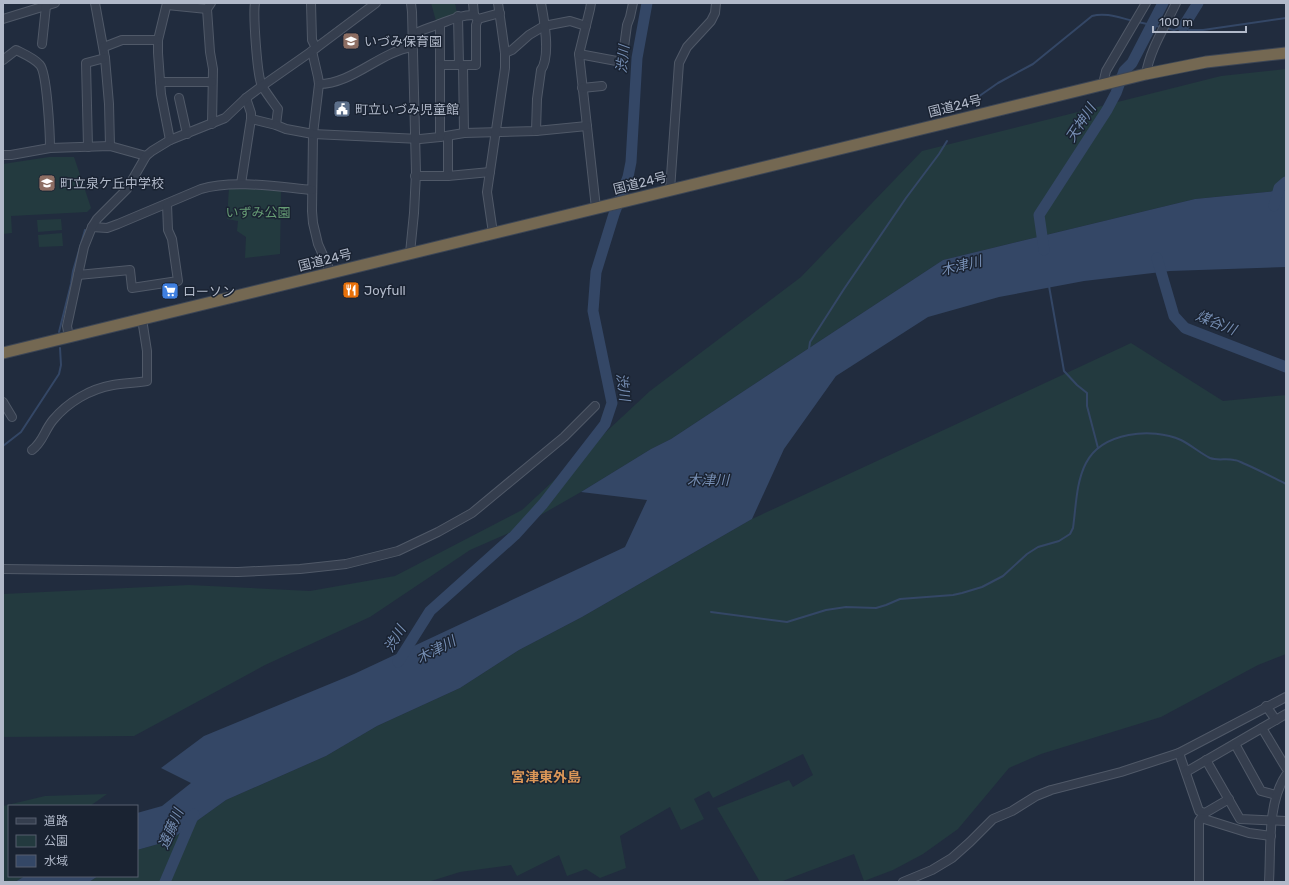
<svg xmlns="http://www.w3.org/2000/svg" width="1289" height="885" font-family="Rubik,'Noto Sans JP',sans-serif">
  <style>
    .green { fill: #233a3f }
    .water { fill: #344766 }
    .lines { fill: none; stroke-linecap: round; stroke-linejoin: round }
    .stream { stroke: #344766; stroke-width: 2 }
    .river { stroke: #344766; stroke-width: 11 }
    .minor-casing { stroke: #505968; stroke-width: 10 }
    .highway-casing { stroke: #3d4655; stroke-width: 13 }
    .minor { stroke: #353e4e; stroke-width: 8 }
    .highway { stroke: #746852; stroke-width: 11 }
    .labels { text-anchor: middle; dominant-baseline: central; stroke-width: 3; stroke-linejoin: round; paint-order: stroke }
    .poi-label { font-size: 13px; fill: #b1b9c9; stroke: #1a2332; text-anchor: start }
    .street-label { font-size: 13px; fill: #b1b9c9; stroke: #1a2332 }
    .park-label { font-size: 13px; fill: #669c74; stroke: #1a2332 }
    .water-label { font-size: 14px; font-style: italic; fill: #768eb3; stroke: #1a2332 }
    .neighbourhood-label { font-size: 14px; font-weight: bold; fill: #dc9758; stroke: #1a2332 }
  </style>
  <rect width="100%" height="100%" fill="#212c3e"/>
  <g class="green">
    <polygon points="431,3 455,3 457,13 436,21"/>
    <polygon points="1286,69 1286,190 1195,199 943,260 671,439 651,449 581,492 511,532 470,550 370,617 265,665 134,736 3,737 3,594 189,585 310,591 395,576 522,510 650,391 801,277 922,151 1221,76"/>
    <polygon points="49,157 74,157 91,208 87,212 11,216 12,233 3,234 3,164"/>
    <polygon points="229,187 281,191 280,254 245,258 246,237 237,231 238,221 227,219"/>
    <polygon points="61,219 62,230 38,232 37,220"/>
    <polygon points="62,233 63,246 39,247 38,235"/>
    <polygon points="1131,343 1223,401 1286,395 1286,654 1258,665 1161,717 1041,754 1009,768 958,829 923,854 893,870 864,881 854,854 780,882 760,882 717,808 789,780 793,787 813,775 803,754 713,798 709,791 694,799 704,819 681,830 670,807 620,836 626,868 600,878 586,869 567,876 559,855 517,876 511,865 460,872 428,882 89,882 98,876 137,876 137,850 169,841 226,800 326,756 377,726 460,688 519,650 582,617 752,519"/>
    <polygon points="107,794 90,806 9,806 9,876 25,876 15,882 3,882 3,806 45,796"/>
  </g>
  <g class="water">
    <polygon points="1286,190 1286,267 1170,271 1084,281 999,297 928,317 836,376 784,449 752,519 582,617 519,650 460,688 377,726 326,756 226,800 169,841 137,850 137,813 162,806 191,783 161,768 204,736 354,674 625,547 647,500 581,492 651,449 671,439 943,260 1195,199"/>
    <polygon points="25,876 98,876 89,882 15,882"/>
  </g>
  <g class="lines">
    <g class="stream">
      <polyline points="1138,22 1161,27"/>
      <polyline points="1166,28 1174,30 1183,27 1189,30 1203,30 1286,18"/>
      <path d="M965 106 998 83 1033 64 1092 16C1106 12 1120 18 1134 21"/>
      <polyline points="1049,286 1064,371 1077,385 1087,393 1087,406 1098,448"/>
      <polyline points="59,332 71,284 73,271 85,230"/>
      <polyline points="809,349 810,342 844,289 906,198 939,154 947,141"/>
      <polyline points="3,446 21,432 59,374 61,365 60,348"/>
      <path d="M711 612 787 622 826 610 846 607 876 608 886 605 900 599 953 595 962 593 982 587 1003 576 1027 554 1038 547 1059 541 1070 534 1073 528C1076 507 1076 482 1086 463 1102 432 1152 427 1181 440 1191 445 1200 453 1210 458 1218 461 1226 458 1234 460 1238 460 1242 463 1245 464 1259 470 1272 477 1286 484"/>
    </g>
    <g class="river">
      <polyline points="1183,27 1198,3"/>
      <polyline points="1274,206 1279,188 1286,182"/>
      <polyline points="1044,250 1039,215 1107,110 1116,93 1124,71 1132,63 1163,3"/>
      <polyline points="1157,258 1174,316 1185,328 1286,367"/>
      <polyline points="398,662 430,611 515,535 543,504 605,424 612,403 593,311 596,272 614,214 628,177 631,162 637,58 647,3"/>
      <polyline points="165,882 194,814"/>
    </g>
    <g class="minor-casing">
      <g id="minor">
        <polyline points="95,3 105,58 109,104 110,146"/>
        <polyline points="167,3 158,40 158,53 161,94 170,140"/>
        <polyline points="211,3 207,9 210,52 213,69 212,124"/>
        <polyline points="311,3 312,40 316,48"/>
        <polyline points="473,3 474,15"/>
        <polyline points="591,3 590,9 579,54 596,208"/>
        <polyline points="167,5 207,9"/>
        <polyline points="458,16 459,65"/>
        <polyline points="3,19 55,3"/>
        <polyline points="440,24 440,65 476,65 476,25 478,19"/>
        <path d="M413 35C419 31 426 29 434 26 449 21 458 15 474 15L478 19 500 13"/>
        <polyline points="42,44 46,6"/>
        <polyline points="104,47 122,40 158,40"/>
        <polyline points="312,51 318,77 319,84 313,134 312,211 313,223 318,244 331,273"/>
        <polyline points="505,53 512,50 529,35 544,26 570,21 586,26"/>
        <polyline points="579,54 622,62 627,25 630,17 633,3"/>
        <path d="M3 60 16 50C24 54 34 58 40 65 47 73 50 134 50 148"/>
        <polyline points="463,66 464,133"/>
        <path d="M1146 74C1150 49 1166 25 1176 3"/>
        <polyline points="160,82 212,82"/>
        <path d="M319 84C352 84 380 52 412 47"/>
        <polyline points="1103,84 1106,71 1146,3"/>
        <polyline points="582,88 602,86"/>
        <polyline points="179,98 187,134"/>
        <path d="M251 119 276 125 278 109C273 102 267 94 262 86 257 76 253 14 255 3"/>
        <polyline points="276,125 286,129 313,134 420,139 440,137 464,133 536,131 587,126"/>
        <path d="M536 131 537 99 541 70C551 56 544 19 541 3"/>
        <polyline points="448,136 448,176"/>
        <polyline points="440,137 440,65"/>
        <polyline points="88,147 86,63 105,58"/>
        <polyline points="3,155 11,155 50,148 110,146 146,156"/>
        <polyline points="415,176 448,176 490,172"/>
        <polyline points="241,184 251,119 251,113 246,98"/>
        <polyline points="670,190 679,63 687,47 711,21 715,13 716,3"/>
        <path d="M92 227 107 228 118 224 201 189C233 179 279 187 312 190"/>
        <polyline points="493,233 487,192 505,68 505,53 498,3"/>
        <polyline points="410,253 414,213 416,173 412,12 411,3"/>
        <polyline points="78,275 130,270 132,288 178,281 172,239 168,230 167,204"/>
        <polyline points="69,337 67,326 84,247 92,227 97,219 127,189 146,156 152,151 170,140 225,118 246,98 262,86 312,51 376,3"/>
        <polyline points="3,402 12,417"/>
        <path d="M32 450C43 442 44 431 53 420 68 402 90 389 113 385 124 383 136 383 147 381V351L142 319"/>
        <polyline points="3,569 238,572 300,569 346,564 398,551 438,532 472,513 564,437 595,406"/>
        <polyline points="1266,706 1276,720"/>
        <polyline points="1262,728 1286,768"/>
        <polyline points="1235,744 1261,791 1276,795"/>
        <polyline points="1179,753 1199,811 1205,813 1229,799"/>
        <polyline points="1206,760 1240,819 1286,821"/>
        <polyline points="1186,772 1286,714"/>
        <polyline points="903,882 932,870 952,858 970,842 993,819 1012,811 1036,796 1051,790 1121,772 1179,753 1286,697"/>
        <polyline points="1199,882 1199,821 1201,818 1249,833 1271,836"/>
        <path d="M1269 882C1271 848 1267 803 1286 775"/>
      </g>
    </g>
    <g class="highway-casing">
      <polyline id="highway" points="3,353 1146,74 1206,62 1286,53"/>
    </g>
    <use href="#minor" class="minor"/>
    <use href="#highway" class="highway"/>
  </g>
  <defs>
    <g id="school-square" transform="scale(0.9)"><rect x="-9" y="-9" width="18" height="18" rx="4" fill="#8d6e63" stroke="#1a2332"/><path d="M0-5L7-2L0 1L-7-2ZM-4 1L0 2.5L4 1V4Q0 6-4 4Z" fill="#fff"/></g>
    <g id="civic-square" transform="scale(0.9)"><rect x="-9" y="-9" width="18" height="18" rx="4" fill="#5c6f8a" stroke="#1a2332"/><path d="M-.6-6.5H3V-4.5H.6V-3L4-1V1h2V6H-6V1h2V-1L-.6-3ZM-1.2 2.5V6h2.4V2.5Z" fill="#fff"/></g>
    <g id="restaurant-square" transform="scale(0.9)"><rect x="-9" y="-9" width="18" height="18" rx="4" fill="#e8710a" stroke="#1a2332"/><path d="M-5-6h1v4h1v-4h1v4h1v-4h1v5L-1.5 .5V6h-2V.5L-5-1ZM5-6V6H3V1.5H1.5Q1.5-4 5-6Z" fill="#fff"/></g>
    <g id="supermarket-square" transform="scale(0.9)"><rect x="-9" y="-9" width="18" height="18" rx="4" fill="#3f7fe0" stroke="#1a2332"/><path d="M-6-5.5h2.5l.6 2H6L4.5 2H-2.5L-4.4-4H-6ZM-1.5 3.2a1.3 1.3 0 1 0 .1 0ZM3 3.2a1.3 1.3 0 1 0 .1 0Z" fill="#fff"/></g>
  </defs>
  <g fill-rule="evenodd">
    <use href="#school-square" x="351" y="41"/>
    <use href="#civic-square" x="342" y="109"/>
    <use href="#school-square" x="47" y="183"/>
    <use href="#restaurant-square" x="351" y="290"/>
    <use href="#supermarket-square" x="170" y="291"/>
  </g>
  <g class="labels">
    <g class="poi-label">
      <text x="364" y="41">いづみ保育園</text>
      <text x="355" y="109">町立いづみ児童館</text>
      <text x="60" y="183">町立泉ケ丘中学校</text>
      <text x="364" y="290">Joyfull</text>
      <text x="183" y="291">ローソン</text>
    </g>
    <g class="street-label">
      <text transform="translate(955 106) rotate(-14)">国道24号</text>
      <text transform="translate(640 183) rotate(-14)">国道24号</text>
      <text transform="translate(325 260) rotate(-14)">国道24号</text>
    </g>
    <g class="park-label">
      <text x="258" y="212">いずみ公園</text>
    </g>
    <g class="water-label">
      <text transform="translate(623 59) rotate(-84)">渋川</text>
      <text transform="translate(1081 123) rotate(-57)">天神川</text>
      <text transform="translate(961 266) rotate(-14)">木津川</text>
      <text transform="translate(1216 323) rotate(22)">煤谷川</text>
      <text transform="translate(623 387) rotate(83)">渋川</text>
      <text x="708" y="480">木津川</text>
      <text transform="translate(395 639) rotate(-59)">渋川</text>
      <text transform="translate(436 650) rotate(-28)">木津川</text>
      <text transform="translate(171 829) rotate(-67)">遠藤川</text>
    </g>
    <g class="neighbourhood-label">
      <text x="546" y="777">宮津東外島</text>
    </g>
  </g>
  <rect width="1289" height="885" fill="none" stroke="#b1b9c9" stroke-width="8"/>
  <rect x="8" y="805" width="130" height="72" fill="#1a2332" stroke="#565f6e"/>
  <rect x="16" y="818" width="20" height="6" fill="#353e4e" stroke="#565f6e"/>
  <text x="44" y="825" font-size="12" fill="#b1b9c9">道路</text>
  <rect x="16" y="835" width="20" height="12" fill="#233a3f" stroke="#565f6e"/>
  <text x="44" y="845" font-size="12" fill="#b1b9c9">公園</text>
  <rect x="16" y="855" width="20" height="12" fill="#344766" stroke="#565f6e"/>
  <text x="44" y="865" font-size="12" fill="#b1b9c9">水域</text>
  <path d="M1153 26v6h93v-6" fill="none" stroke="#b1b9c9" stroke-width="2"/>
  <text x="1159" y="26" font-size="12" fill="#b1b9c9" stroke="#1a2332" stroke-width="3" paint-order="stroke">100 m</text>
</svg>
